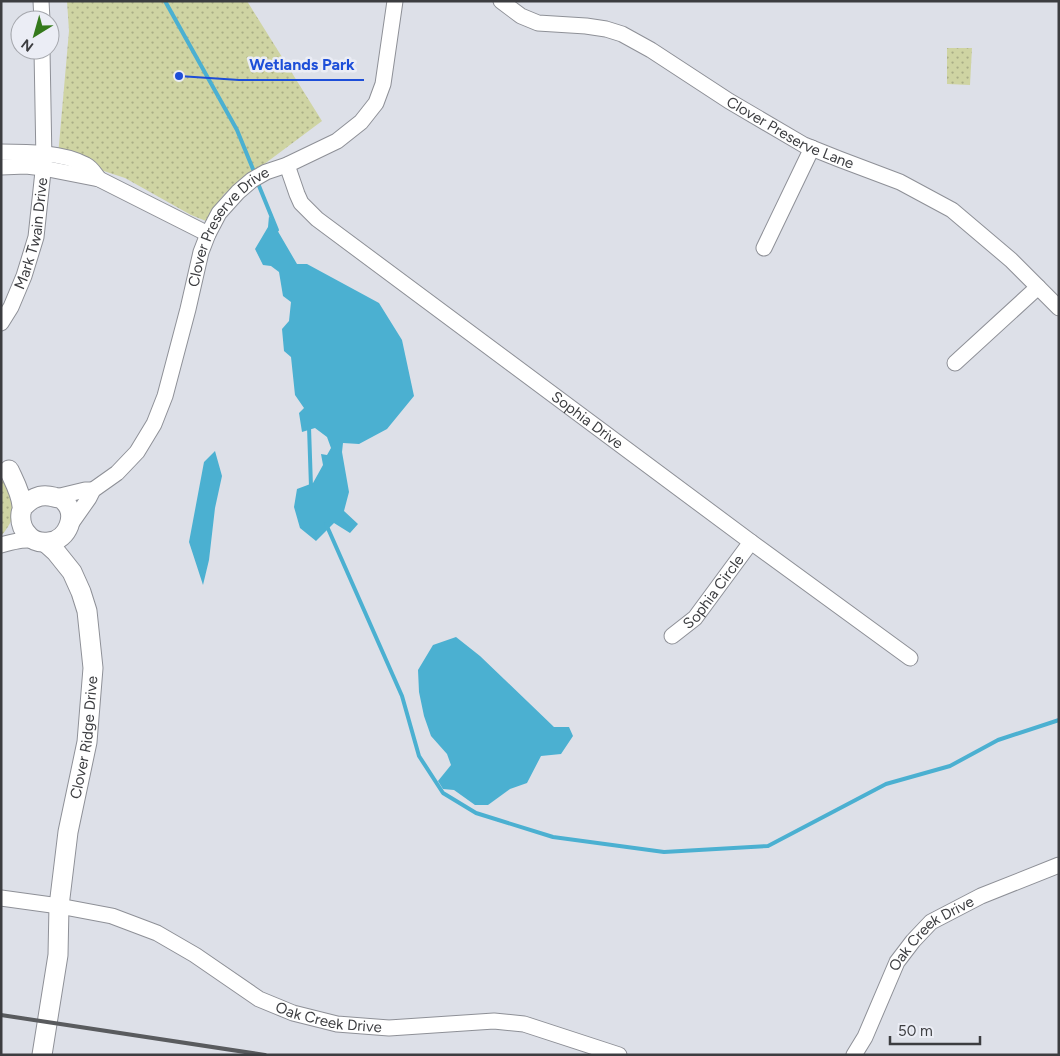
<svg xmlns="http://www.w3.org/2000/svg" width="1060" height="1056" font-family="Figtree,sans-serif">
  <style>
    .park { fill: url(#park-dots) }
    .water { fill: #4bb0d1 }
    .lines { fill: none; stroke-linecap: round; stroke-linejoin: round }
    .stream { stroke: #4bb0d1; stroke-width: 4 }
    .minor-casing { stroke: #8e9097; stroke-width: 17 }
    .tertiary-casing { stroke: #8e9097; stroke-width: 21 }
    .minor { stroke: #fff; stroke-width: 15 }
    .tertiary { stroke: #fff; stroke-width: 19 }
    .rail { stroke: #595b5e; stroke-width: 4 }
    .labels { text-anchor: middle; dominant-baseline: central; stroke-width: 5; stroke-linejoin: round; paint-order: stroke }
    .street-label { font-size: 15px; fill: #3c3d40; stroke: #ebedf5 }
    .leader { fill: none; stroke: #1d4ed8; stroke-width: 2 }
    .callout-dot { fill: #1d4ed8; stroke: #ebedf5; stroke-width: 2 }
    .callout-label { font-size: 16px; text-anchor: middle; font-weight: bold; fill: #1d4ed8; stroke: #ebedf5; stroke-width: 5; stroke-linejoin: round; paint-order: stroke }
  </style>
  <defs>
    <pattern id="park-dots" width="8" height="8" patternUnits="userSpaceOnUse" patternTransform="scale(1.25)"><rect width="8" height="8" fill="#cfd4a3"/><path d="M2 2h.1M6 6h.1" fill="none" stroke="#a9ad86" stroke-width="1.8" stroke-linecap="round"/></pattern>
  </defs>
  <rect width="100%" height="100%" fill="#dde0e8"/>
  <g class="park">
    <polygon points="67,1 247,1 322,121 224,194 206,221 191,215 125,178 58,156 69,31"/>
    <polygon points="947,48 972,48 970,85 947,84"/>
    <path d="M1 476C5 480 10 484 12 488 21 504 12 524 1 536Z"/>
  </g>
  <g class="water">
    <polygon points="269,216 297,264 307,264 379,303 402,340 414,396 387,429 359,444 343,443 342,452 349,492 344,511 358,524 350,533 334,523 316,541 300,528 294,507 297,489 313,483 323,465 321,454 327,455 331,448 327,437 315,428 302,432 299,413 304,408 295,395 291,357 284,351 282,329 289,321 291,302 283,296 279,272 271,266 263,265 255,249 268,227"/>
    <polygon points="215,451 222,476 215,508 209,560 203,585 189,542 204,462"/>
    <polygon points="456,637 480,656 554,727 569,727 573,736 561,754 541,756 527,783 510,789 488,805 475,805 454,790 443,789 438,781 451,765 447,754 431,736 424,716 419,692 418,670 433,645"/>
  </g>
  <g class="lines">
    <g class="stream">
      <polyline points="165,1 237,130 255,174"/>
      <polyline points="257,181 277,230"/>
      <polyline points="309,427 311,487"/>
      <polyline points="326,524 402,696 419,756 443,793 476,813 553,837 664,852 768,846 886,784 950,766 998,740 1059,720"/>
    </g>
    <g class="minor-casing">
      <g id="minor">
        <polyline points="41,1 42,20"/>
        <path id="s1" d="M501 1 521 16 538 23 586 26 606 29 622 34 651 50 729 101 804 145 839 159 900 182 952 210 1011 260 1059 308"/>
        <path d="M1 152C27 152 63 152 86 165 92 168 95 174 99 179"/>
        <path id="s2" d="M287 165 297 194 301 203 317 219 751 542 910 658"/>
        <polyline points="1,167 26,166 43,168 99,179 208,234"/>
        <polyline points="764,248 812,148"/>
        <path id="s3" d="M1 323 11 307 24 276 36 237 44 162 42 50"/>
        <polyline points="955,363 1038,287"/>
        <polyline points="56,497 85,490 93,490"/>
        <path id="s4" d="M70 525 89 498 93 490 117 473 137 452 154 424 165 396 188 309 201 252 208 234 219 213 238 192 252 180 266 172 287 165 337 141 361 122 376 103 383 84 395 1"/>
        <path d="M1 545C13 542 25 538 37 541"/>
        <path id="s5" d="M672 636 695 618 751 542"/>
        <path id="s6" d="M1 898 59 906 112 916 157 933 195 955 259 999 293 1013 337 1024 389 1028 494 1021 524 1024 619 1055"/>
        <path id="s7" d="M854 1055 865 1037 897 962 913 941 931 922 981 896 1059 865"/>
      </g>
    </g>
    <g class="tertiary-casing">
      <g id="tertiary">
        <path d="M9 470C14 481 21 493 22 506 23 511 22 508 21 513 20 521 22 529 28 535 33 541 41 543 49 542 68 540 78 514 64 501 62 498 57 498 54 497 47 495 41 495 35 498 30 500 26 504 23 507"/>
        <path id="s8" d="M42 1055 58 955 59 906 68 832 87 742 93 668 87 611 81 592 72 572 56 552 46 543"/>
      </g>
    </g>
    <use href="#minor" class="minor"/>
    <use href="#tertiary" class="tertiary"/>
    <polyline class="rail" points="1,1015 265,1055"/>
  </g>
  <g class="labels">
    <g class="street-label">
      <text stroke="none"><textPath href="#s1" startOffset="324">Clover Preserve Lane</textPath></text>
      <text stroke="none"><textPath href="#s4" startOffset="348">Clover Preserve Drive</textPath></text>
      <text stroke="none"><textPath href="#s3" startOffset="96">Mark Twain Drive</textPath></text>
      <text stroke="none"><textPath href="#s2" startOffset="400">Sophia Drive</textPath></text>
      <text stroke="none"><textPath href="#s5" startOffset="61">Sophia Circle</textPath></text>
      <text stroke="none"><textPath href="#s8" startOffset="321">Clover Ridge Drive</textPath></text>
      <text stroke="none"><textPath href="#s7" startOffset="148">Oak Creek Drive</textPath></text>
      <text stroke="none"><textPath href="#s6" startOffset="355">Oak Creek Drive</textPath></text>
    </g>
  </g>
  <path class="leader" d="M179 76L239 80H364"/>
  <circle class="callout-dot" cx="179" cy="76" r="5"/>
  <g class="callout-label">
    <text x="302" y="70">Wetlands Park</text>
  </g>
  <rect width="1060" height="1056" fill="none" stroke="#3c3d40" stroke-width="5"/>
  <g transform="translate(35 35) rotate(217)"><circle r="24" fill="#ebedf5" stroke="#a5a7ad"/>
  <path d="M0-4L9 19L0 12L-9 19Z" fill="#34791b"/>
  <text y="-8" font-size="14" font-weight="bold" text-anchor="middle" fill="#3c3d40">N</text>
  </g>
  <path d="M890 1036v8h90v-8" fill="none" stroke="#3c3d40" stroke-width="2.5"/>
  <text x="898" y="1036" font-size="15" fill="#3c3d40" stroke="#ebedf5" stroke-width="4" paint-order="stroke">50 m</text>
</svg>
